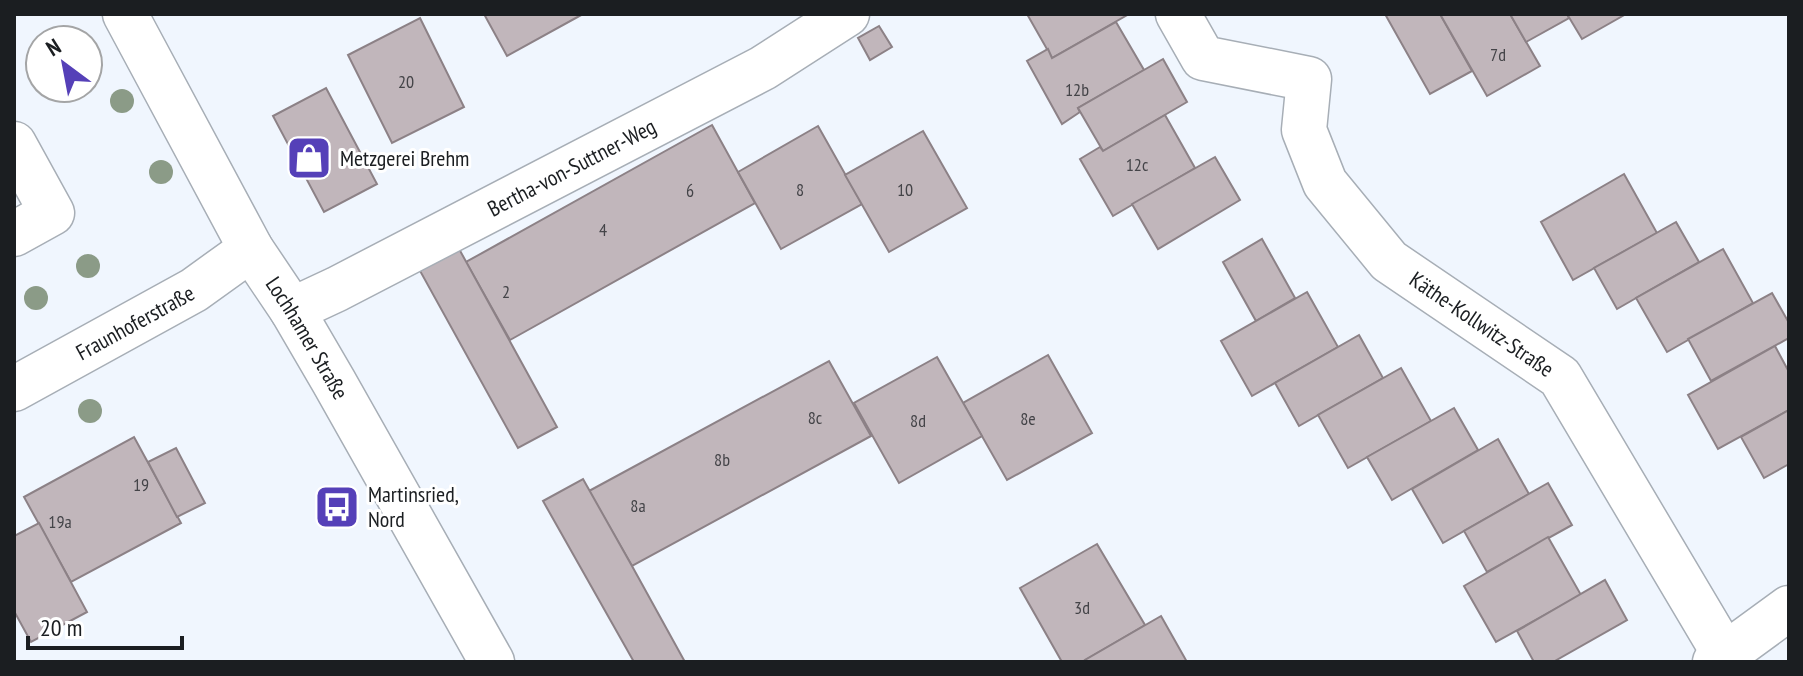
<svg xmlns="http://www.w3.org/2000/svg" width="1803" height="676" font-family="'PT Sans Narrow',sans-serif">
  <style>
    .building { fill: #c1b6bb; stroke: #8c8186; stroke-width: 2 }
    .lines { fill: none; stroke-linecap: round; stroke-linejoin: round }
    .minor-casing { stroke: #a7aeb6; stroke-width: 47 }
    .minor { stroke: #fff; stroke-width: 44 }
    .tree { fill: #8b9b87 }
    .labels { text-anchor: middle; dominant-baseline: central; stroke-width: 6; stroke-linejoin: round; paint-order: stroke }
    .number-label { font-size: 18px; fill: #444448 }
    .poi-label { font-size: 22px; fill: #1b1e21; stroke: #fff; text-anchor: start }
    .street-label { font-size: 22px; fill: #1b1e21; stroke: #fff }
  </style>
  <rect width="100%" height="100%" fill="#f0f6fe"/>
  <g class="building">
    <polygon points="484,14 583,14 507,56"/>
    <polygon points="1027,14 1129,14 1052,58"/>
    <polygon points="1385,14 1440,14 1472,71 1430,94"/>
    <polygon points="1440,14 1510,14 1540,66 1487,96"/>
    <polygon points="1510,14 1567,14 1569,18 1526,42"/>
    <polygon points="1567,14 1626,14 1582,39"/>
    <polygon points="420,18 464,107 392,143 348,55"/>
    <polygon points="1116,22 1144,70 1078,108 1080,112 1062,124 1027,61 1048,49 1052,58"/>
    <polygon points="879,26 892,47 870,60 858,38"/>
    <polygon points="1163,59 1187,102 1103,151 1078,108"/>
    <polygon points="326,88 377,184 324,212 273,116"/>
    <polygon points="1165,115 1195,168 1113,216 1080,159 1100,147 1103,151"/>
    <polygon points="712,125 755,203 510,340 466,262"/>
    <polygon points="818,126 862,204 781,249 738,172"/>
    <polygon points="923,131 967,208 889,252 845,175"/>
    <polygon points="1215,157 1240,200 1158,249 1132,204"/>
    <polygon points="1624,174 1657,233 1573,280 1541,222"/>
    <polygon points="1676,222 1699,262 1617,309 1594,268"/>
    <polygon points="1262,239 1295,298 1256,321 1223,262"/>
    <polygon points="458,247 557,427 518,448 419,269"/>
    <polygon points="1723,249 1753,303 1667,352 1636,298"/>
    <polygon points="1307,292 1338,347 1252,396 1221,341"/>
    <polygon points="1772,293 1789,323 1789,338 1711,381 1688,339"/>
    <polygon points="1359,335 1383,378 1299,426 1275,383"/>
    <polygon points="1775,346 1789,372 1789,410 1718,449 1688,395"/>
    <polygon points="1048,355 1092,433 1007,480 963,403"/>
    <polygon points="937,357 982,436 899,483 854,403"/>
    <polygon points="829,361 871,436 632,566 589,491"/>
    <polygon points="1401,368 1431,421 1348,468 1318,415"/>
    <polygon points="1454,408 1478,450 1392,500 1367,457"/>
    <polygon points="1789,410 1789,464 1764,478 1741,437"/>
    <polygon points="134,437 181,523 71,582 24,497"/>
    <polygon points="1498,439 1529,494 1443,543 1412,489"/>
    <polygon points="176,448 205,503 177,517 148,462"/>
    <polygon points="583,479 632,566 685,662 634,662 543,501"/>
    <polygon points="1548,483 1572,525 1487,572 1464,531"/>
    <polygon points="39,523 87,612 31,642 14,611 14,536"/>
    <polygon points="1548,537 1581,595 1496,642 1464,586"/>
    <polygon points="1097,544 1145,625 1082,662 1062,662 1020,588"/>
    <polygon points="1605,580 1627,620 1553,662 1534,662 1517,631"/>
    <polygon points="1161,616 1187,662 1086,662 1085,660"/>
  </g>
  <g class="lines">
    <g class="minor-casing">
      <g id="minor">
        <path id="s1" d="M125 14 251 249 292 310 334 382 492 662"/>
        <path id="s2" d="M1178 14 1203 58 1309 79 1304 130 1325 183 1389 261 1560 377 1725 655"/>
        <polyline points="14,144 52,213 14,234"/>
        <path id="s3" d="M292 310 337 289 763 68 847 14"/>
        <path id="s4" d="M14 389 194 290 251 249"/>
        <polyline points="1715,662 1789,608"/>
      </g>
    </g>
    <use href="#minor" class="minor"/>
  </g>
  <g class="tree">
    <circle cx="122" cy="101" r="12"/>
    <circle cx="161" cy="172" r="12"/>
    <circle cx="88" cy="266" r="12"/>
    <circle cx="36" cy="298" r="12"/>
    <circle cx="90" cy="411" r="12"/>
  </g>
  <defs>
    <g id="shop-square" transform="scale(2.3)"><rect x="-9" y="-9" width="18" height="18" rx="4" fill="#5540b8" stroke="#fff"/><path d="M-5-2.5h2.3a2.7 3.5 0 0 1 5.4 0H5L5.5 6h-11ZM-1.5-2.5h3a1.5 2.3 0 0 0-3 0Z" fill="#fff"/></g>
    <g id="bus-square" transform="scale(2.3)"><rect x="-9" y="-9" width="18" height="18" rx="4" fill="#5540b8" stroke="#fff"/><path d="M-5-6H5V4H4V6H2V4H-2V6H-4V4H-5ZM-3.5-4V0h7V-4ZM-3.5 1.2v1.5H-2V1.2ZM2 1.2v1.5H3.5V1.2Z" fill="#fff"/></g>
  </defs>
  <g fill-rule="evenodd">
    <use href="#shop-square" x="309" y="158"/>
    <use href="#bus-square" x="337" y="507"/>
  </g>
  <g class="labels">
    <g class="number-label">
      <text x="1498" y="54">7d</text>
      <text x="406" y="81">20</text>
      <text x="1077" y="89">12b</text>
      <text x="1137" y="164">12c</text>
      <text x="800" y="189">8</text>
      <text x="905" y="189">10</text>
      <text x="690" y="190">6</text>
      <text x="603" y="229">4</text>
      <text x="506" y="291">2</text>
      <text x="815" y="417">8c</text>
      <text x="1028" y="418">8e</text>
      <text x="918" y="420">8d</text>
      <text x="722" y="459">8b</text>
      <text x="141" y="484">19</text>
      <text x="638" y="505">8a</text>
      <text x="60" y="521">19a</text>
      <text x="1082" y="607">3d</text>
    </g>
    <g class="poi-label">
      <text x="340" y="158">Metzgerei Brehm</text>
      <text x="368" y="494">Martinsried,<tspan x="368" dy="25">Nord</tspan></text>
    </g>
    <g class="street-label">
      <text stroke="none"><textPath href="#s3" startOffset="314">Bertha-von-Suttner-Weg</textPath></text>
      <text stroke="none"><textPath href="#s4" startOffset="138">Fraunhoferstraße</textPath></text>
      <text stroke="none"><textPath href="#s2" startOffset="480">Käthe-Kollwitz-Straße</textPath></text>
      <text stroke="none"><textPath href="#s1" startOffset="372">Lochhamer Straße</textPath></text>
    </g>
  </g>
  <rect width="1803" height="676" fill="none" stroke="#1b1e21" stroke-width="32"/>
  <g transform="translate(64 64) rotate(328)"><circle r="38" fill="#ffffff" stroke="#a4a5a6" stroke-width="2"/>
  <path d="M0-6L14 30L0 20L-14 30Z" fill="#5540b8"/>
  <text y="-12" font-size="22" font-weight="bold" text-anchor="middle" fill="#1b1e21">N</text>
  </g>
  <path d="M28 636v12h154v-12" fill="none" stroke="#1b1e21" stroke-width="4"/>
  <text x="40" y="636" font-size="24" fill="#1b1e21" stroke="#ffffff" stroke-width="6" paint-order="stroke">20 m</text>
</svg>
